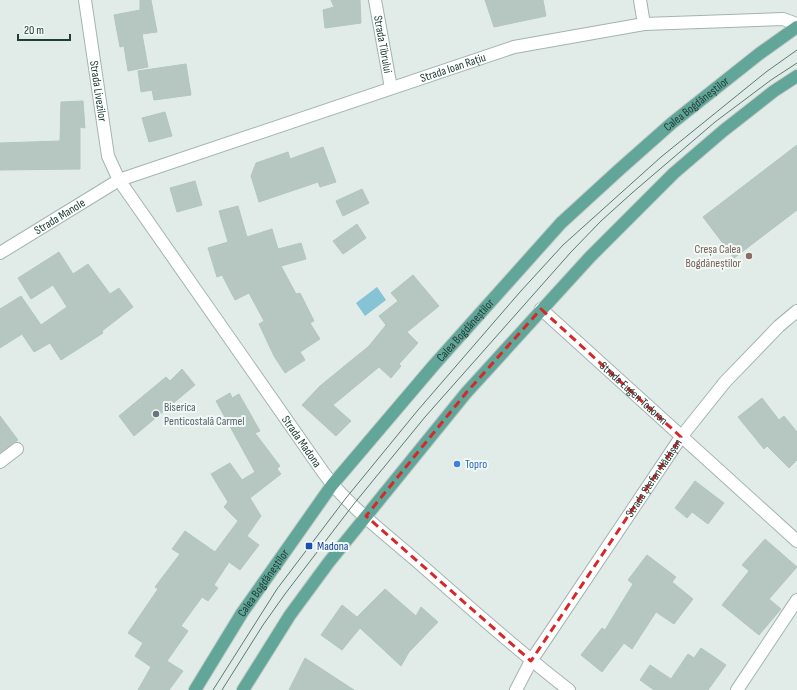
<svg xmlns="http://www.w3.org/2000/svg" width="797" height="690" font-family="'Sofia Sans Condensed',sans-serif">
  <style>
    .water { fill: #85c3d5 }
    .building { fill: #b6c7c1; stroke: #b3c6c0 }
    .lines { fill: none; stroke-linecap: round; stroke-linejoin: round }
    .minor-casing { stroke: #a3b4b0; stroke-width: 14 }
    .major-casing { stroke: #c1c9c7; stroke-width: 14 }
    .minor { stroke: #fff; stroke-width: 12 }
    .major { stroke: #62a599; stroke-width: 12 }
    .tram { stroke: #5a7a74; stroke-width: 1 }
    .marked { fill: none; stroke: #d62828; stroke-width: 3; stroke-dasharray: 8 5; stroke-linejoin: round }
    .education-dot { fill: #8d6e63; stroke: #f1f9f6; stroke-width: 1.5 }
    .worship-dot { fill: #6b7280; stroke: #f1f9f6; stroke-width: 1.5 }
    .shop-dot { fill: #3f7fe0; stroke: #f1f9f6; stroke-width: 1.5 }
    .transit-dot { fill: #1a4fb4; stroke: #f1f9f6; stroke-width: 1.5 }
    .labels { text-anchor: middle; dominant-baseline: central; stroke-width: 4; stroke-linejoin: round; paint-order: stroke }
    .street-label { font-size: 12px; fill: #203e38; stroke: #f1f9f6 }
    .education-label { font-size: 12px; fill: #785e54; stroke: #f1f9f6; text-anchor: end }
    .worship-label { font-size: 12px; fill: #5b616d; stroke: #f1f9f6; text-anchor: start }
    .shop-label { font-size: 12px; fill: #366cbe; stroke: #f1f9f6; text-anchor: start }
    .transit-label { font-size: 12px; fill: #164399; stroke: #f1f9f6; text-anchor: start }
  </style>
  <rect width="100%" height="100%" fill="#e1ece8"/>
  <polygon class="water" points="377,287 386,300 365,316 356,303"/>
  <g class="building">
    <polygon points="140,0 151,0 157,32 142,34 148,67 128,71 124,46 120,47 114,15 140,10"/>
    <polygon points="331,0 360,0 361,23 325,28 323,10 334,7"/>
    <polygon points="485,0 543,0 546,16 494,27"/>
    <polygon points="186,64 191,95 154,100 152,90 141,92 138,71"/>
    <polygon points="83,101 85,128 80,127 80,169 0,170 0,143 60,141 61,102"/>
    <polygon points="165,112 172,136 149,142 142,118"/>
    <polygon points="797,145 797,210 734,258 703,217"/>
    <polygon points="323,147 336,182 320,187 318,182 259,202 251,176 256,163 288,152 290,159"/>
    <polygon points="195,181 202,205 177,212 170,188"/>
    <polygon points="362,189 369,203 343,216 336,201"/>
    <polygon points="238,206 247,237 272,229 278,249 301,243 306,259 281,266 296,294 300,293 314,321 310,323 320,339 300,352 305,360 285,373 274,356 259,324 264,321 249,293 235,300 222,275 217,277 208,248 228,242 219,211"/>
    <polygon points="357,224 366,238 343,254 333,241"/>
    <polygon points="59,252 73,274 88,264 110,294 119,288 133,307 102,331 103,333 61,360 50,343 34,352 22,334 0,348 0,309 21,296 41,325 67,307 53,285 31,299 18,278"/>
    <polygon points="413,275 439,306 407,332 418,343 399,364 401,366 391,378 379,367 333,405 351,421 336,436 302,405 320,386 369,346 386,325 379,316 398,301 391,293"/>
    <polygon points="182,369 195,385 134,436 119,416 166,377 170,381"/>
    <polygon points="230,393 232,398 239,394 260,431 255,433 280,466 277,469 281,474 250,498 261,516 247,536 259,545 240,570 229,562 214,585 218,588 208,601 202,597 181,626 188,631 167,661 183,671 169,690 138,690 151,667 135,656 143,643 128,633 158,589 155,587 180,554 172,549 185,531 215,552 238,521 224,507 228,502 211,474 230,463 242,480 255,472 216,401"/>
    <polygon points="762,398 779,420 784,416 797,432 797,460 789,468 767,446 764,449 738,417"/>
    <polygon points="0,416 18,440 0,453"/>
    <polygon points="695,481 724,503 708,524 692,512 687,518 675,508"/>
    <polygon points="765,539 797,567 769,599 781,609 759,635 722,605 749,571 742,565"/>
    <polygon points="647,555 676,577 672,582 693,599 674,624 656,612 632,649 624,643 602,672 581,655 602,628 605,630 633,584 628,580"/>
    <polygon points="385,589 416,616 421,607 438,622 409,652 401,666 360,628 342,650 321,635 342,605 357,617"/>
    <polygon points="701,648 726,665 708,690 654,690 640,680 650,665 671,679 688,654 694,658"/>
    <polygon points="305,658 354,690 289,690"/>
  </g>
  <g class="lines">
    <g class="minor-casing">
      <g id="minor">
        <path id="s1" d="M85 0 108 156 119 180 323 472C346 504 382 531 412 557 464 602 515 649 569 690"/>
        <path id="s2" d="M375 0 391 88"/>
        <polyline points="640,0 644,24"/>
        <path id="s3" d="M0 253 119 180 514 47 644 24 783 19 794 23 797 26"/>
        <path id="s4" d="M541 309 797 541"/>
        <polyline points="0,462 17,449"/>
        <path id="s5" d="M516 690 531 661 681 437 725 382 779 326 797 311"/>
        <polyline points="737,690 797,600"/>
      </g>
    </g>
    <g class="major-casing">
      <g id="major">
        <path id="s6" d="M195 690 242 613 332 485 434 365 561 223 620 169 672 123 759 54 797 27"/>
        <polyline points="243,690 290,615 329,562 466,393 590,257 674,173 723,131 774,91 797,76"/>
      </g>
    </g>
    <use href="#minor" class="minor"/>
    <use href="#major" class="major"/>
    <g class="tram">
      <polyline points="213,690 277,589 346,498 418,410 520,292 563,245 661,157 766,72 797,50"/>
      <polyline points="222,690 263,625 285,594 353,505 425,417 571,252 601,221 632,193 715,122 771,80 797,63"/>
    </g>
  </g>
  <path class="marked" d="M541 309 681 437 531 661 366 516 466 393Z"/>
  <circle class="education-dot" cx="749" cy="256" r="4"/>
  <circle class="worship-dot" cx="156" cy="414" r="4"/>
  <circle class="shop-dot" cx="457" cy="464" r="4"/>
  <rect class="transit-dot" x="305" y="542" width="8" height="8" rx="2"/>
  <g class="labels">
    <g class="street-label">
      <text stroke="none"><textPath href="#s2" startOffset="45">Strada Tibrului</textPath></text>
      <text stroke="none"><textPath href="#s3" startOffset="492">Strada Ioan Rațiu</textPath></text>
      <text stroke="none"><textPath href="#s1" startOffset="92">Strada Livezilor</textPath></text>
      <text stroke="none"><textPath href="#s6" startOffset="775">Calea Bogdăneștilor</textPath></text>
      <text stroke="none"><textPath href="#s3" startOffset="70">Strada Manole</textPath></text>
      <text stroke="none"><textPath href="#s6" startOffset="451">Calea Bogdăneștilor</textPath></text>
      <text stroke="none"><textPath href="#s4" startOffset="125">Strada Eugen Todoran</textPath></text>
      <text stroke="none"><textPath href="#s1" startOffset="503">Strada Madona</textPath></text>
      <text stroke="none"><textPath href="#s5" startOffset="253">Strada Ștefan Nădășan</textPath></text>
      <text stroke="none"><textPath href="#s6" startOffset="127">Calea Bogdăneștilor</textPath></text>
    </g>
    <g class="education-label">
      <text x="741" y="249">Creșa Calea<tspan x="741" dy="14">Bogdăneștilor</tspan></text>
    </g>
    <g class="worship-label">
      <text x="164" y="407">Biserica<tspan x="164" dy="14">Penticostală Carmel</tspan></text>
    </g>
    <g class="shop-label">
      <text x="465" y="464">Topro</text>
    </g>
    <g class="transit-label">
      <text x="317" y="546">Madona</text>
    </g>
  </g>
  <path d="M18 34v6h52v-6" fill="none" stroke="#203e38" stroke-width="2"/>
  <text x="24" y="34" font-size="12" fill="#203e38" stroke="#f1f9f6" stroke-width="3" paint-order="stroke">20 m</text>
</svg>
